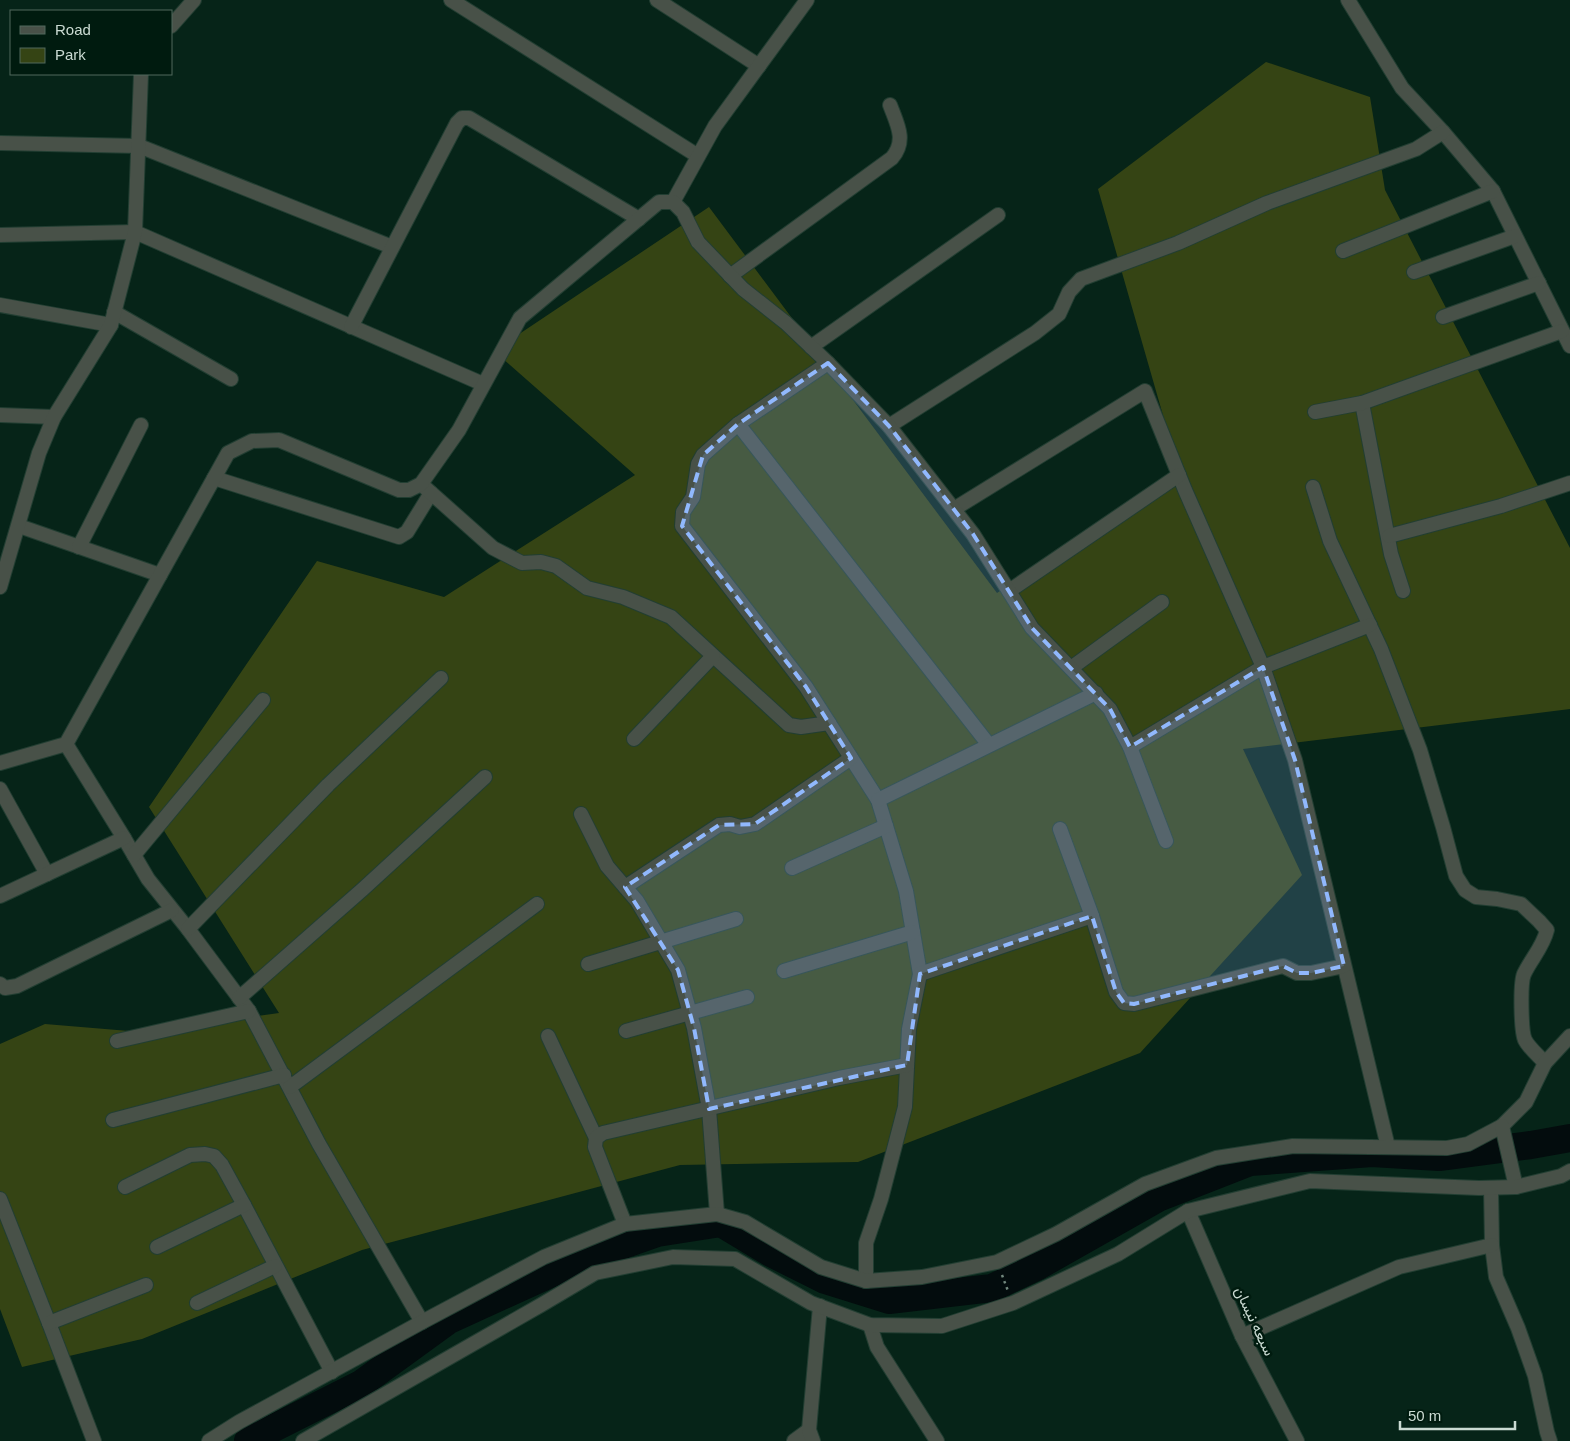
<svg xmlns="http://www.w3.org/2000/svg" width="1570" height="1441" font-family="Helvetica,Vazirmatn,sans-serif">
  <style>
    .green { fill: #354414 }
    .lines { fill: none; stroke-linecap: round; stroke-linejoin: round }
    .river { stroke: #030c0d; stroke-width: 28 }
    .minor-casing { stroke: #223e32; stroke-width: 16 }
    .tertiary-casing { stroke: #223e32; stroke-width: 16 }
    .path { stroke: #72887e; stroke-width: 2.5; stroke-dasharray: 2.5 4; stroke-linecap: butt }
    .minor { stroke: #485148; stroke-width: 14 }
    .tertiary { stroke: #485148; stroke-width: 14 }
    .marked { fill: #91b8fd; fill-opacity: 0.2; stroke: #91b8fd; stroke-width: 4; stroke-dasharray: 10 6; stroke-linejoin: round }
    .labels { text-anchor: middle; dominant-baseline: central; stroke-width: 5; stroke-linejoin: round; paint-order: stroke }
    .street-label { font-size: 15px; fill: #cbdbd3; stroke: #001b0f }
  </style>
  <rect width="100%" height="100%" fill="#062418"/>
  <polygon class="green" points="1266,62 1370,97 1385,190 1570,548 1570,709 1243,749 1302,875 1140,1053 858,1162 680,1165 362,1250 142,1339 22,1367 0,1309 0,1044 45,1024 141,1032 279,1013 149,807 317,561 444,597 635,475 494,351 709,207 997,593 1179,471 1098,189"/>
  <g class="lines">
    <polyline class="river" points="248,1441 361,1384 449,1320 583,1259 657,1233 721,1223 771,1253 825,1280 889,1300 992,1288 1038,1266 1158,1198 1250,1162 1372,1153 1439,1157 1531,1145 1570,1138"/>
    <g class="minor-casing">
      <g id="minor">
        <polyline points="451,0 698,156"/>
        <polyline points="657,0 759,66"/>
        <polyline points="1348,0 1402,88 1443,132 1493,191 1570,346"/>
        <polyline points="171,26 194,0"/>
        <polyline points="0,143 139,146 392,247"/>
        <polyline points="673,202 715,126 807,0"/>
        <polyline points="0,235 135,232 483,384"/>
        <polyline points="1343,251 1493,191"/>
        <polyline points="1414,272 1515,236"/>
        <path d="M730 276 892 158C907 140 897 124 890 105"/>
        <polyline points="0,305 111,325"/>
        <polyline points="114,312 231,379"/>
        <polyline points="1443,317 1539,283"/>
        <polyline points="351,327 457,123 462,118 469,118 639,219"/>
        <polyline points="811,347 998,215"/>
        <polyline points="828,363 738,424 703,455 698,464 693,497 683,512 682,526 806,687 878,800 906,891 920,974 909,1029 905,1107 881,1199 866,1243 866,1281"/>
        <polyline points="1362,403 1391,554 1403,591"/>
        <polyline points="1315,412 1362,403 1562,331"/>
        <polyline points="0,415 54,417"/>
        <polyline points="738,424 989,745"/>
        <polyline points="889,426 1035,333 1059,314 1069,292 1081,279 1178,243 1267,203 1416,149 1443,132"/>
        <polyline points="214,478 399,537 407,532 431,493"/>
        <polyline points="421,484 493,548 522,563 541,562 556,566 587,588 623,597 671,617 789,725 801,727 829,723"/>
        <path d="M1313 487 1330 541 1381 649 1420 750 1443 827 1456 876 1465 890 1476 897 1497 899 1521 904 1539 921 1547 930C1543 947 1531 959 1524 974 1520 983 1521 1032 1525 1040 1529 1048 1539 1056 1545 1063"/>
        <polyline points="954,509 1145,391 1185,490 1263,667 1295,760 1388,1147"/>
        <polyline points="19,526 160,575"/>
        <polyline points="1389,536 1501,506 1570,483"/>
        <polyline points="79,547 141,425"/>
        <polyline points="0,587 39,453 54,417 111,325 135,232 141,74"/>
        <polyline points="1009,591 1179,475"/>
        <polyline points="1071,668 1162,602"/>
        <polyline points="634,739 713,656"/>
        <polyline points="66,744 124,838 148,879 188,929 249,1011 319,1144 422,1322"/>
        <polyline points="1130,747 1263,667 1370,625"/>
        <polyline points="0,763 66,744 228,453 252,441 279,440 399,490 409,490 421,484 459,430 520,318 659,202 673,202 683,212 698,242 743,289 786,323 828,363 889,426 973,534 1032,628 1110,709 1130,747 1166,841"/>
        <polyline points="0,789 47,874"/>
        <polyline points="878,800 1096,693"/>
        <polyline points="581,814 607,866 637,901 678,970 694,1028 709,1109 717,1214"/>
        <polyline points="1060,829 1092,916 1116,992 1124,1003 1134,1004 1283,966 1297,973 1311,973 1344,966"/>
        <polyline points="134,855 263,700"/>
        <polyline points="792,868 886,826"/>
        <polyline points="625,887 719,825 730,824 740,827 755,824 851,758"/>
        <polyline points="0,896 124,838"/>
        <polyline points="188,929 328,785 441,678"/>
        <polyline points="588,964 736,919"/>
        <polyline points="784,971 913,932"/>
        <polyline points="920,974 1092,916"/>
        <polyline points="0,984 5,988 17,986 172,910"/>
        <polyline points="239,998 363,889 485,777"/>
        <polyline points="626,1031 747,997"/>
        <polyline points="548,1036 596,1138"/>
        <polyline points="117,1041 249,1011"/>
        <polyline points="290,1087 537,904"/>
        <polyline points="113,1120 284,1075"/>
        <polyline points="125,1187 190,1155 205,1154 214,1156 222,1165 244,1205 332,1372"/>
        <polyline points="1491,1188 1492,1245 1496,1277 1518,1328 1535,1376 1547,1432 1550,1441"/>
        <polyline points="0,1199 49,1323 94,1441"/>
        <polyline points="1188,1211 1242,1336 1297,1441"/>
        <polyline points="625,1224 595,1147 596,1138 603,1133 839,1078 907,1065"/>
        <polyline points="157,1247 244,1205"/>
        <polyline points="197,1303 275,1266"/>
        <polyline points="49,1323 146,1285"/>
        <polyline points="870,1325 877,1347 937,1441"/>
        <polyline points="1242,1336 1399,1267 1492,1245"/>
        <polyline points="209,1441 239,1422 422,1322 544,1257 625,1224 717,1214 745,1222 821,1267 866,1281 922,1277 997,1262 1056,1234 1145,1184 1216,1158 1293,1146 1447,1148 1468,1144 1502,1126 1526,1102 1545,1063 1570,1036"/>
        <polyline points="794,1441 809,1430"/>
        <polyline points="813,1441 809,1430 820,1306"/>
      </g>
    </g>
    <g class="tertiary-casing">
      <g id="tertiary">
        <polyline points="1502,1126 1516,1187"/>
        <polyline points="303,1441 541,1305 595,1273 673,1257 735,1259 811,1303 870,1325 942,1326 1013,1303 1118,1254 1188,1211 1310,1181 1479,1188 1516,1187 1561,1176 1570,1171"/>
      </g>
    </g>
    <polyline class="path" points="1002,1275 1008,1291"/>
    <use href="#minor" class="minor"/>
    <use href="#tertiary" class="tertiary"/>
  </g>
  <path class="marked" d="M828 363 889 426 973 534 1032 628 1110 709 1130 747 1263 667 1295 760 1344 966 1311 973H1297L1283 966 1134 1004 1124 1003 1116 992 1092 916 920 974 907 1065 709 1109 694 1028 678 970 625 887 719 825 755 824 851 758 806 687 682 526 703 455 738 424Z"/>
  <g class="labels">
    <g class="street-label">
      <text transform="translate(1255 1321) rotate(65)">سبعه نيسان</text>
    </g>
  </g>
  <rect x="10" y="10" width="162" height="65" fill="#001b0f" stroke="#51685d"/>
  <rect x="20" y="26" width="25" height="8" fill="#485148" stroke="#51685d"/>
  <text x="55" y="35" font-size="15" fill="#cbdbd3">Road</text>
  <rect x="20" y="48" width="25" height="15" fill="#354414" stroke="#51685d"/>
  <text x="55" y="60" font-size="15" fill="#cbdbd3">Park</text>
  <path d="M1400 1421v8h115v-8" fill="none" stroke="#cbdbd3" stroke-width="2.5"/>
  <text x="1408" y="1421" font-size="15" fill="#cbdbd3" stroke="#001b0f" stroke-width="4" paint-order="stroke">50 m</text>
</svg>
